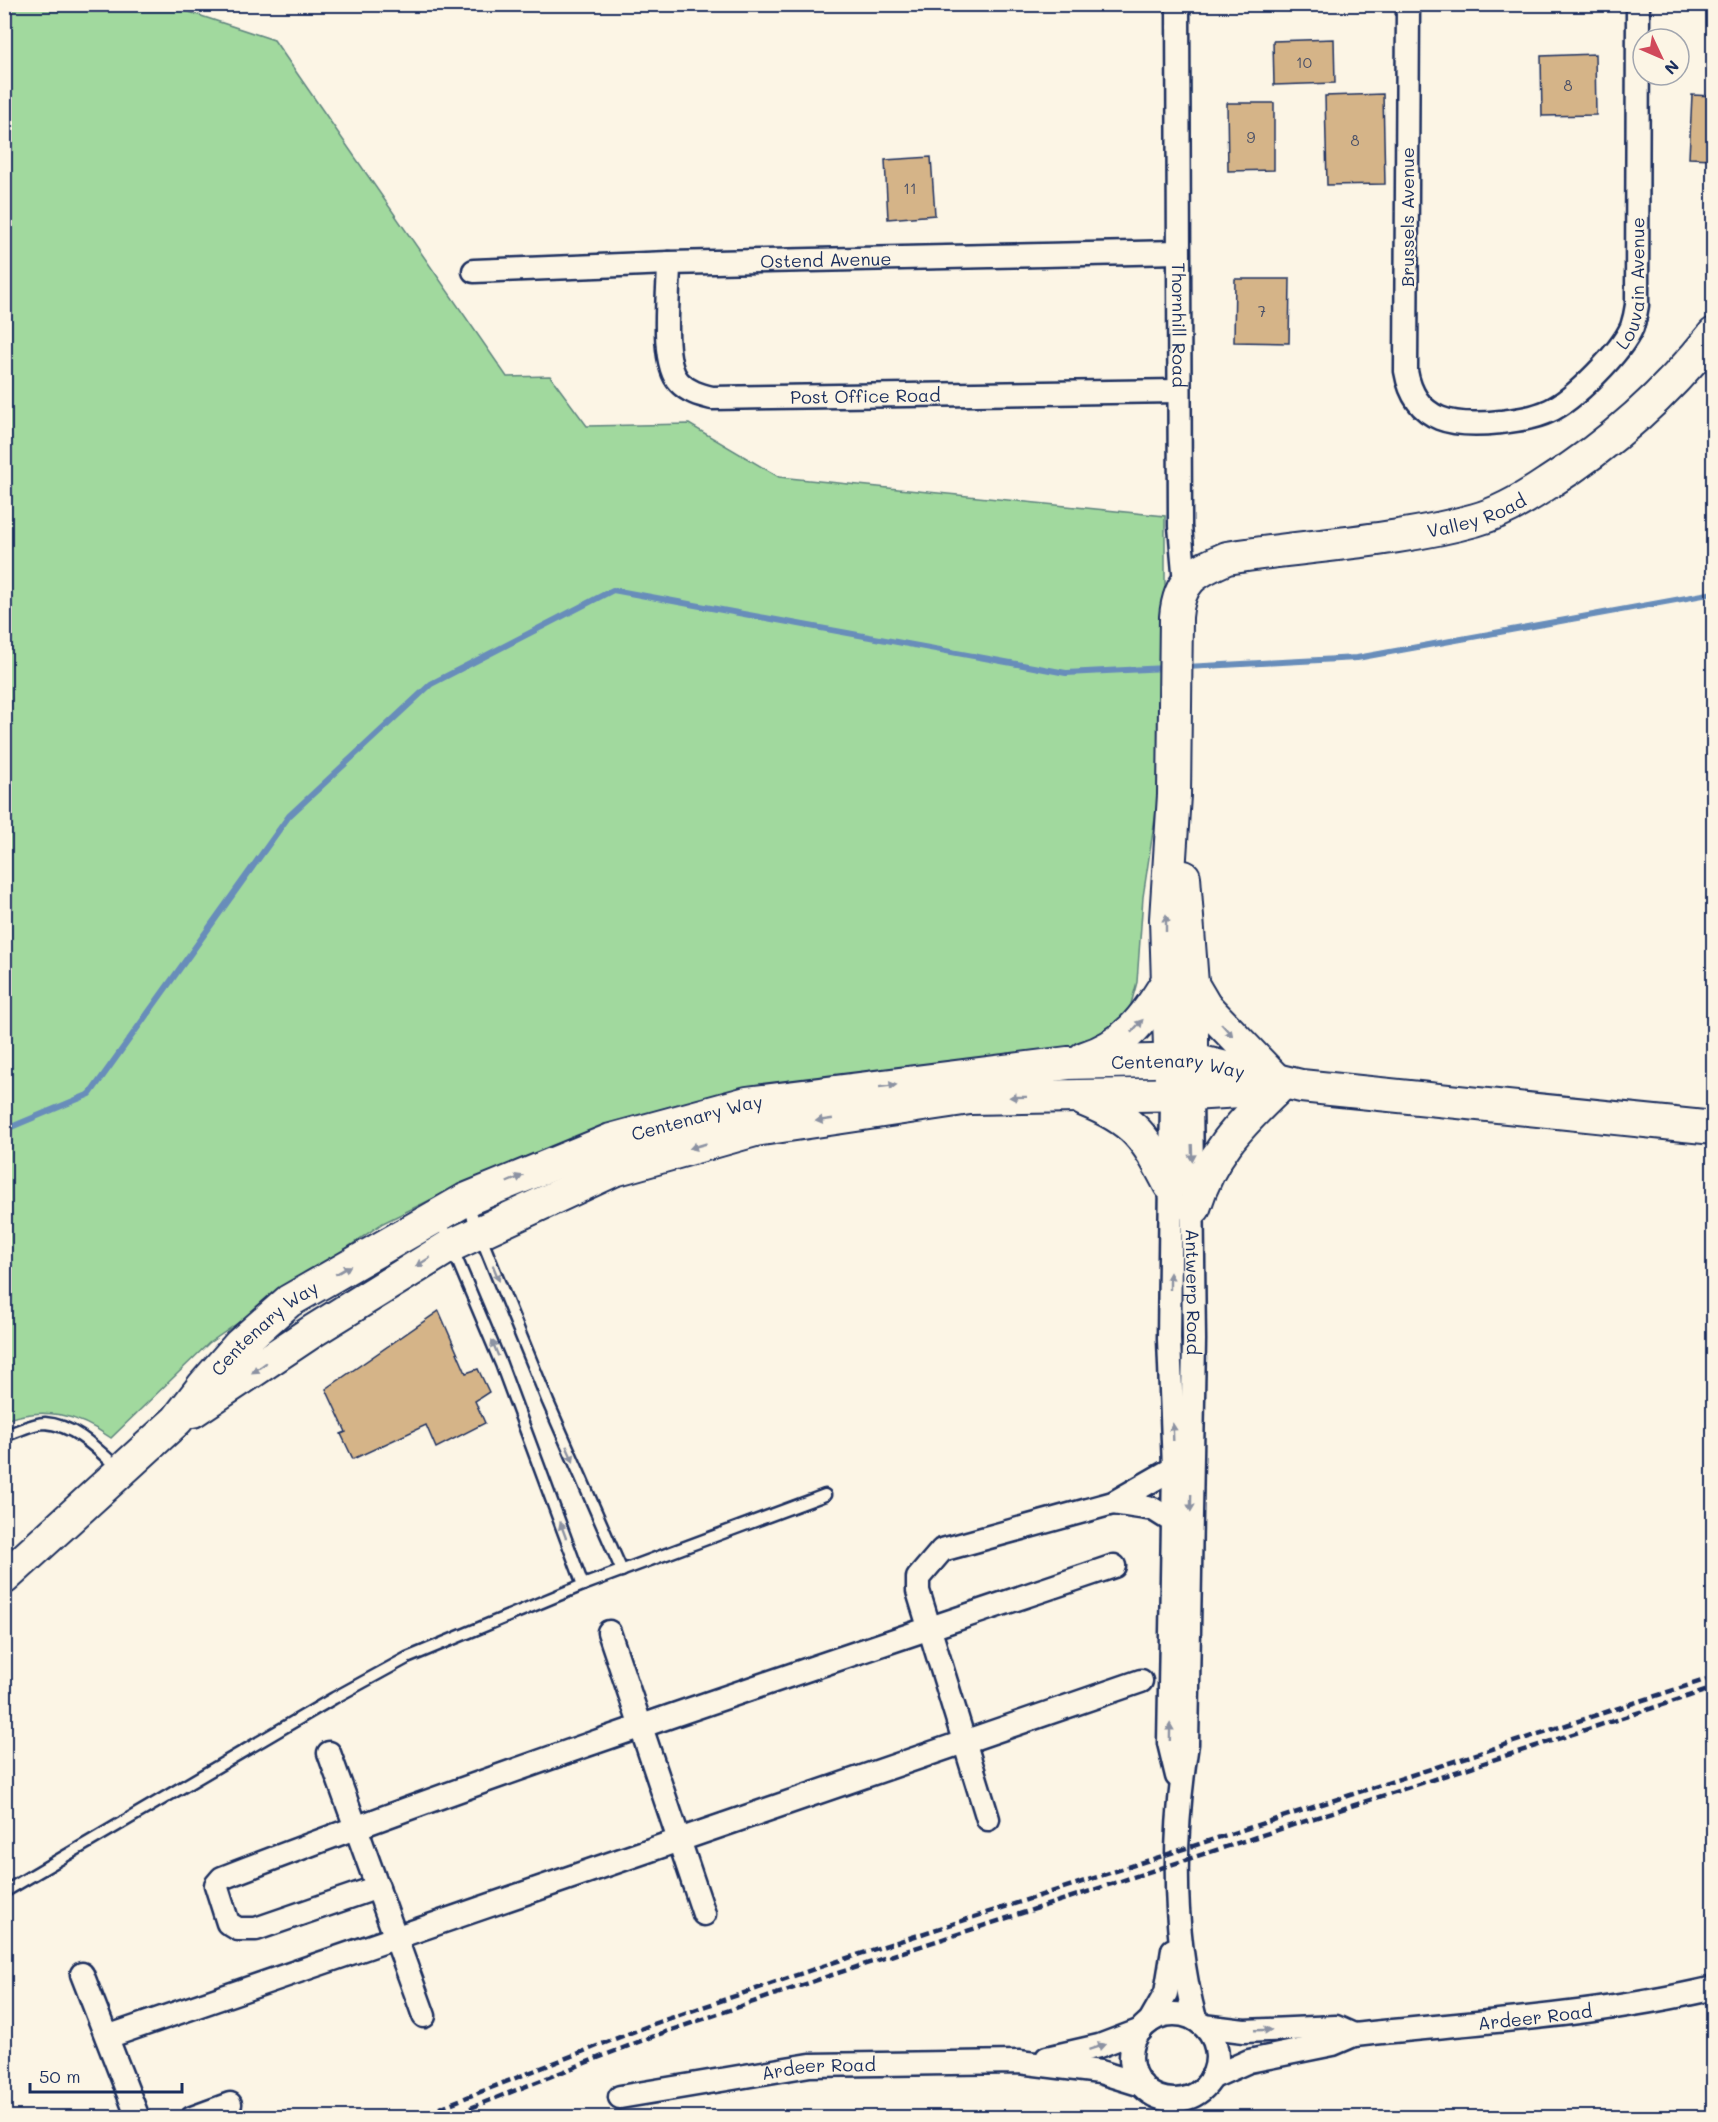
<svg xmlns="http://www.w3.org/2000/svg" width="1718" height="2122" font-family="Mali,sans-serif">
  <style>
    .green { fill: #a1d99e; stroke: #5e847e; stroke-width: 1.5 }
    .lines { fill: none; stroke-linecap: round; stroke-linejoin: round }
    .stream { stroke: #688dba; stroke-width: 6 }
    .building { fill: #d5b488; stroke: #1b2f5e; stroke-width: 1.5 }
    .lane-casing { stroke: #1b2f5e; stroke-width: 15 }
    .street-casing { stroke: #1b2f5e; stroke-width: 27 }
    .secondary-casing { stroke: #1b2f5e; stroke-width: 36 }
    .lane { stroke: #fcf5e5; stroke-width: 10 }
    .street { stroke: #fcf5e5; stroke-width: 22 }
    .secondary { stroke: #fcf5e5; stroke-width: 32 }
    .rail { stroke: #1b2f5e; stroke-width: 4.5; stroke-dasharray: 9 4.5; stroke-linecap: butt }
    .oneway { fill: #8c92a2 }
    .labels { text-anchor: middle; dominant-baseline: central; stroke-width: 4.5; stroke-linejoin: round; paint-order: stroke }
    .number-label { font-size: 15px; fill: #4a5068 }
    .street-label { font-size: 18px; fill: #1b2f5e; stroke: #fcf5e5 }
  </style>
  <rect width="100%" height="100%" fill="#fcf5e5"/>
  <filter id="ink" filterUnits="userSpaceOnUse"><feTurbulence type="fractalNoise" baseFrequency=".0167" numOctaves="2"/><feDisplacementMap in="SourceGraphic" scale="12" xChannelSelector="R" yChannelSelector="G"/><feConvolveMatrix kernelMatrix="1 2 1 2 8 2 1 2 1" color-interpolation-filters="sRGB"/></filter>
  <g filter="url(#ink)">
    <path class="green" d="M4 5H168L274 40 507 377 550 376 587 426 689 424 779 477 1165 516V753L1143 897 1137 982 1128 1015 1086 1045 703 1098 573 1138 469 1181 383 1223 209 1343 111 1438C77 1414 44 1406 5 1420Z"/>
    <g class="lines">
      <g class="stream">
        <polyline points="1186,667 1357,658 1714,593"/>
        <polyline points="4,1130 90,1094 289,816 431,684 613,590 1066,673 1166,668"/>
      </g>
    </g>
    <g class="building">
      <polygon points="1334,39 1335,83 1274,85 1273,41"/>
      <polygon points="1595,54 1596,115 1542,116 1541,56"/>
      <polygon points="1383,94 1385,184 1327,185 1325,96"/>
      <polygon points="1692,95 1713,96 1713,159 1689,158"/>
      <polygon points="1227,103 1274,103 1274,170 1228,171"/>
      <polygon points="931,157 935,215 888,219 885,160"/>
      <polygon points="1235,279 1290,279 1289,343 1234,342"/>
      <polygon points="439,1311 466,1373 478,1369 489,1392 475,1401 485,1423 436,1448 426,1425 353,1459 341,1434 346,1432 326,1389"/>
    </g>
    <g class="lines">
      <g class="lane-casing">
        <g id="lane">
          <polyline points="467,1203 548,1402 622,1571"/>
          <polyline points="439,1217 501,1364 583,1585"/>
          <path d="M4 1436C16 1432 33 1423 45 1423 75 1425 98 1450 119 1469"/>
          <polyline points="4,1892 334,1698 407,1658 583,1585 825,1495"/>
        </g>
      </g>
      <g class="street-casing">
        <g id="street">
          <path id="s1" d="M1178 4 1180 526 1185 583"/>
          <path id="s2" d="M1408 4 1406 371C1415 424 1456 427 1501 422 1517 420 1534 418 1549 411 1574 400 1621 352 1632 327 1634 321 1636 312 1637 305L1638 4"/>
          <path id="s3" d="M669 263C669 291 660 362 679 382 688 392 700 395 712 398L1178 391"/>
          <path id="s4" d="M474 271 669 263 1178 252"/>
          <path id="s5" d="M1191 1094 1194 1340 1187 1744C1173 1834 1172 1931 1195 2019"/>
          <polyline points="1172,1095 1169,1339 1174,1468 1169,1743 1177,1776"/>
          <polyline points="1113,1503 1153,1509 1172,1521"/>
          <polyline points="609,1632 704,1914"/>
          <polyline points="329,1753 424,2016"/>
          <polyline points="988,1819 918,1591 918,1578 942,1550 1113,1503 1174,1468"/>
          <path d="M378 1887 256 1929H238L228 1923 216 1885 222 1878C516 1765 816 1667 1114 1566"/>
          <polyline points="82,1974 138,2118"/>
          <circle cx="1174" cy="2057" r="43"/>
          <polyline points="1150,2021 1166,1993 1173,1950"/>
          <polyline points="1204,2026 1244,2031 1336,2027 1354,2035"/>
          <polyline points="107,2037 1141,1681"/>
          <polyline points="1047,2058 1099,2046 1141,2030"/>
          <path id="s6" d="M1211 2078 1249 2061 1333 2044 1354 2035C1475 2022 1596 2016 1714 1988"/>
          <path id="s7" d="M620 2097 810 2065 1019 2062 1100 2072 1142 2085"/>
          <polyline points="192,2118 230,2104"/>
        </g>
      </g>
      <g class="secondary-casing">
        <g id="secondary">
          <polyline points="1184,877 1192,984 1192,1081"/>
          <polyline points="1192,984 1205,1006 1276,1080"/>
          <path d="M1084 1058C1125 1046 1146 1017 1167 982"/>
          <path id="s8" d="M1171 1080 1166 919 1174 795 1176 617C1179 580 1194 572 1227 558 1309 545 1395 542 1475 520 1501 513 1526 498 1548 483 1612 443 1667 393 1714 334"/>
          <path d="M1084 1100C1136 1121 1145 1137 1170 1185"/>
          <path d="M1194 1208C1211 1154 1238 1126 1278 1088"/>
          <polyline points="193,1411 313,1331 450,1246 614,1170 755,1130 970,1098 1191,1094 1273,1089"/>
          <path id="s9" d="M4 1578 177 1420 204 1385 239 1345 289 1301 465 1200 611 1140 747 1103 1068 1063 1193 1060 1301 1086 1714 1128"/>
        </g>
      </g>
      <use href="#lane" class="lane"/>
      <use href="#street" class="street"/>
      <use href="#secondary" class="secondary"/>
      <g class="rail">
        <polyline points="414,2118 653,2024 829,1964 1714,1677"/>
        <polyline points="445,2118 651,2037 832,1975 1714,1688"/>
      </g>
    </g>
    <defs><path id="oneway-solid" d="M-6-.8H1V-3.2L6.5 0L1 3.2V.8H-6Z" transform="scale(1.5)"/></defs>
    <g class="oneway">
      <use href="#oneway-solid" transform="translate(1166 923) rotate(-90)"/>
      <use href="#oneway-solid" transform="translate(1137 1026) rotate(-47)"/>
      <use href="#oneway-solid" transform="translate(1227 1030) rotate(48)"/>
      <use href="#oneway-solid" transform="translate(888 1086) rotate(-7)"/>
      <use href="#oneway-solid" transform="translate(1018 1097) rotate(179)"/>
      <use href="#oneway-solid" transform="translate(824 1120) rotate(172)"/>
      <use href="#oneway-solid" transform="translate(698 1146) rotate(164)"/>
      <use href="#oneway-solid" transform="translate(1192 1153) rotate(88)"/>
      <use href="#oneway-solid" transform="translate(515 1179) rotate(-23)"/>
      <use href="#oneway-solid" transform="translate(423 1262) rotate(148)"/>
      <use href="#oneway-solid" transform="translate(343 1270) rotate(-30)"/>
      <use href="#oneway-solid" transform="translate(496 1273) rotate(68)"/>
      <use href="#oneway-solid" transform="translate(1170 1281) rotate(-90)"/>
      <use href="#oneway-solid" transform="translate(495 1348) rotate(-112)"/>
      <use href="#oneway-solid" transform="translate(259 1368) rotate(145)"/>
      <use href="#oneway-solid" transform="translate(1173 1432) rotate(-92)"/>
      <use href="#oneway-solid" transform="translate(570 1454) rotate(66)"/>
      <use href="#oneway-solid" transform="translate(1191 1503) rotate(91)"/>
      <use href="#oneway-solid" transform="translate(563 1530) rotate(-110)"/>
      <use href="#oneway-solid" transform="translate(1170 1732) rotate(-89)"/>
      <use href="#oneway-solid" transform="translate(1263 2030) rotate(-2)"/>
      <use href="#oneway-solid" transform="translate(1097 2047) rotate(-18)"/>
    </g>
  </g>
  <g class="labels">
    <g class="number-label">
      <text x="1304" y="62">10</text>
      <text x="1568" y="85">8</text>
      <text x="1251" y="137">9</text>
      <text x="1355" y="140">8</text>
      <text x="910" y="188">11</text>
      <text x="1262" y="311">7</text>
    </g>
    <g class="street-label">
      <text transform="translate(1407 217) rotate(-90)">Brussels Avenue</text>
      <text stroke="none"><textPath href="#s4" startOffset="352">Ostend Avenue</textPath></text>
      <text stroke="none"><textPath href="#s2" startOffset="702">Louvain Avenue</textPath></text>
      <text stroke="none"><textPath href="#s1" startOffset="321">Thornhill Road</textPath></text>
      <text stroke="none"><textPath href="#s3" startOffset="312">Post Office Road</textPath></text>
      <text stroke="none"><textPath href="#s8" startOffset="801">Valley Road</textPath></text>
      <text stroke="none"><textPath href="#s9" startOffset="1334">Centenary Way</textPath></text>
      <text stroke="none"><textPath href="#s9" startOffset="848">Centenary Way</textPath></text>
      <text stroke="none"><textPath href="#s5" startOffset="198">Antwerp Road</textPath></text>
      <text stroke="none"><textPath href="#s9" startOffset="362">Centenary Way</textPath></text>
      <text stroke="none"><textPath href="#s6" startOffset="332">Ardeer Road</textPath></text>
      <text stroke="none"><textPath href="#s7" startOffset="201">Ardeer Road</textPath></text>
    </g>
  </g>
  <rect width="1718" height="2122" fill="none" stroke="#fcf5e5" stroke-width="24"/>
  <rect x="12" y="12" width="1694" height="2098" fill="none" stroke="#1b2f5e" stroke-width="2" filter="url(#ink)"/>
  <g transform="translate(1661 57) rotate(134)"><circle r="28" fill="#fcf5e5" stroke="#a2a6af" stroke-width="1.5"/>
  <path d="M0-4.5L10 22L0 15L-10 22Z" fill="#d1495b"/>
  <text y="-9" font-size="16" font-weight="bold" text-anchor="middle" fill="#1b2f5e">N</text>
  </g>
  <path d="M30 2083v9h152v-9" fill="none" stroke="#1b2f5e" stroke-width="3"/>
  <text x="39" y="2083" font-size="18" fill="#1b2f5e" stroke="#fcf5e5" stroke-width="4.5" paint-order="stroke">50 m</text>
</svg>
